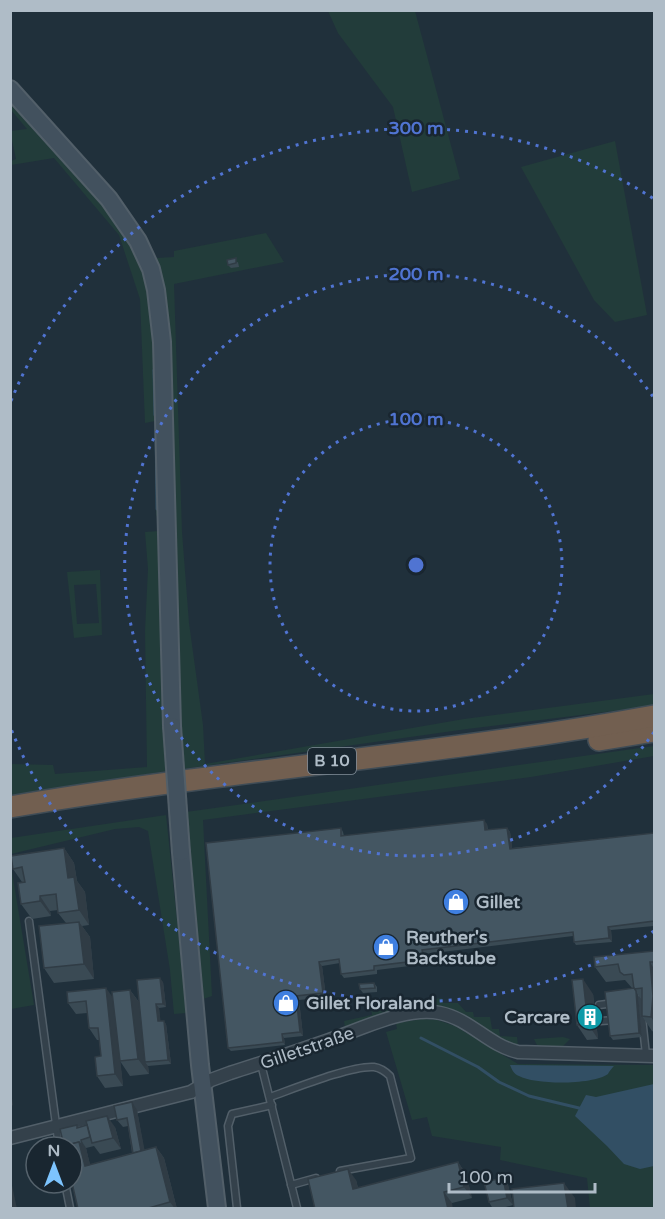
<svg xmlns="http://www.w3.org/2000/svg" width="665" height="1219" font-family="'Varela Round',sans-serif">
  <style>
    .green { fill: #223c3a; fill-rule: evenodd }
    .water { fill: #324f64 }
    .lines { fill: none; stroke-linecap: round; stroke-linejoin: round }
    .stream { stroke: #324f64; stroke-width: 3 }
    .lane-casing { stroke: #525f69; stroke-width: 9 }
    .street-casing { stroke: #525f69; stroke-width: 15 }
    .secondary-casing { stroke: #525f69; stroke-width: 20 }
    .highway-casing { stroke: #3f4c56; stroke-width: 24 }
    .lane { stroke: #34414b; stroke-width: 6 }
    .street { stroke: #34414b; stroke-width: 12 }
    .secondary { stroke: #42515e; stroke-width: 16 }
    .highway { stroke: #725f50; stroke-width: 21 }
    .secondary-bridge-casing { stroke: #525f69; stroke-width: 20; stroke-linecap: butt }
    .secondary-bridge { stroke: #42515e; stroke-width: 16 }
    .wall { fill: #3a4a54 }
    .shaded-wall { fill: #303c45 }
    .building { fill: #445662; stroke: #303c45; stroke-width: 1.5 }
    .ring { fill: none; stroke: #5074d2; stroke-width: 3; stroke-dasharray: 3 6 }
    .labels { text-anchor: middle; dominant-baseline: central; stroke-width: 5; stroke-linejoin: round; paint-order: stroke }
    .shield { fill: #192630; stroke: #828f9a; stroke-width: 1.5 }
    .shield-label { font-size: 16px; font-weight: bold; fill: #afbcc7 }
    .poi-label { font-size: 18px; font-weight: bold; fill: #afbcc7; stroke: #192630; text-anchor: start }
    .street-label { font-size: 18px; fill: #afbcc7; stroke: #192630 }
    .centre { fill: #5074d2; stroke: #192630; stroke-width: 3 }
    .ring-label { font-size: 18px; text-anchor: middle; font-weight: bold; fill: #5074d2; stroke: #192630; stroke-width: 5; stroke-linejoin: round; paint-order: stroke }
  </style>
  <rect width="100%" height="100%" fill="#20303b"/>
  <g class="green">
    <polygon points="328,11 415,11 460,179 412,192 393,107 338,33"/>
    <polygon points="11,96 103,201 143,264 154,307 161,515 156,516 155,421 145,423 140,299 119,235 54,158 11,165 11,161 16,159 10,131 27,129 11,110"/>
    <polygon points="615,141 647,315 615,322 594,300 521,167"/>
    <polygon points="266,233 284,262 174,284 182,532 189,623 203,725 205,764 464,719 654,694 654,706 467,729 183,769 154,263 157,258 174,257 174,251"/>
    <polygon points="159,531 164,726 167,771 11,796 11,764 53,765 55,774 147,767 145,631 148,569 145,532"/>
    <path d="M100 570 102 635 74 638 67 572ZM96 584 99 623 77 624 74 585Z"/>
    <polygon points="654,746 654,756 531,777 203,820 212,996 203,999 186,812"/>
    <polygon points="166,815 184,987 186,1013 174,1014 170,970 148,831 139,827 115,829 11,854 11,838"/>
    <polygon points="11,866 34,1005 11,1009 10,1009"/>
    <polygon points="442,998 443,1003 458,1003 466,1012 473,1012 474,1017 490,1017 492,1029 499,1029 500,1036 517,1037 518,1046 414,1007 414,1001"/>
    <polygon points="401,1003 401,1010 345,1028 344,1021 372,1015 371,1007"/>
    <polygon points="422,1019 437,1020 455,1026 518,1064 654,1065 654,1208 590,1208 587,1178 500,1160 501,1147 432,1136 427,1117 412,1120 386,1032 397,1029 396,1023"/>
    <polygon points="563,1037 570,1039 562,1047 538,1047 534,1039"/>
  </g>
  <g class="water">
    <path d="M510 1065H511L614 1066C613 1067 608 1073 608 1074 593 1085 535 1085 519 1076 514 1074 512 1070 510 1065Z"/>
    <polygon points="654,1084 654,1166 640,1169 624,1164 607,1146 575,1116 586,1095 596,1097"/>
  </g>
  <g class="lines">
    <g class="stream">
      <polyline points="154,370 155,415"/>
      <polyline points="156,424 157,509"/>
      <polyline points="421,1038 478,1067 499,1082 529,1096 579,1108"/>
    </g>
    <g class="lane-casing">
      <g id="lane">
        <polyline points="29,921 59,1147"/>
        <polyline points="633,1000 641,999 642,1017"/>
        <polyline points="599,1005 614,1003"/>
        <polyline points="634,1018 642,1017 646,1055"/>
        <polyline points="601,1021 615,1020"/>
        <polyline points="261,1064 297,1208"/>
        <path d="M270 1097C293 1089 352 1065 374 1067 381 1068 386 1072 390 1076L411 1158 340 1171"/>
        <polyline points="65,1183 70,1208"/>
        <polyline points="291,1185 316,1178"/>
        <polyline points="237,1208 228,1126 232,1114 272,1105"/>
      </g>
    </g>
    <g class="street-casing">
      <path id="street" d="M10 1138 191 1092 211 1080 230 1073C262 1063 294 1052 326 1041 360 1030 405 1006 440 1013 470 1019 488 1045 518 1052L654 1056"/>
    </g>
    <g class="secondary-casing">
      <g id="secondary">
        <polyline points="10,89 109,199 138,241 151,269 156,290 162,342 172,726"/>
        <polyline points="181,852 200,1065 217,1208"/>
      </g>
    </g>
    <g class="highway-casing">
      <g id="highway">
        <polyline points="599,740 654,731"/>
        <path d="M10 807C224 770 441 755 654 716"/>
      </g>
    </g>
    <use href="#lane" class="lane"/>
    <use href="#street" class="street"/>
    <use href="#secondary" class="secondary"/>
    <use href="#highway" class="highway"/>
    <g class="secondary-bridge-casing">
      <polyline id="secondary-bridge" points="172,726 181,852"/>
    </g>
    <use href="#secondary-bridge" class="secondary-bridge"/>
  </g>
  <g class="wall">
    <polygon points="238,262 239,267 231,268 228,265"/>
    <polygon points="487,824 488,830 507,828 510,832 512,848 654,833 654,926 611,930 612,942 576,945 574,942 573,936 425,954 426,964 377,970 377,974 344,978 341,974 340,963 322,966 326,997 299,1000 303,1036 284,1038 285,1045 231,1051 228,1048 341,828 343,832 344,836"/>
    <polygon points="64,848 74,863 77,881 85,892 89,925 82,926 90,937 94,979 54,983 44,968 66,923 58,913 58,910 50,911 51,916 32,919 21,904 22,882 13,869"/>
    <polygon points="654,951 654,1032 652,1031 642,1016 642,1000 638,995 642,1037 613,1040 610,1036 632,988 625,980 606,982 595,967"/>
    <polygon points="163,982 166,1007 159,1008 160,1021 166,1024 171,1064 148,1066 149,1074 130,1076 120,1061 123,1086 105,1088 97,1076 101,1056 99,1040 97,1040 89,1028 87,1013 76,1014 68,1003 113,998 130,990 139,1002"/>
    <polygon points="374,983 377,987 377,992 363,993 360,989"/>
    <polygon points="593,994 598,1039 587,1040 577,1025"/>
    <polygon points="137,1110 144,1150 156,1147 164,1158 177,1209 78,1209 64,1146 77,1125 79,1128 115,1127 121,1149 100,1154 94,1146 86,1148 90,1165 132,1153 128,1126 123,1127 117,1120"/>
    <polygon points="458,1162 466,1174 472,1198 452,1203 315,1209 356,1180 358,1188"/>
    <polygon points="503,1178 508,1185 513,1205 499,1209 493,1209 489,1202"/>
  </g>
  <g class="shaded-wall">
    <polygon points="484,820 487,824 488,834 485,830"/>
    <polygon points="507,828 510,832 513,853 510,849"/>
    <polygon points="64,848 74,863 77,881 85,892 89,925 79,910 68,878"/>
    <polygon points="40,896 50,911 51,916 40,901"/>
    <polygon points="79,922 90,937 94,979 84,964"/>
    <polygon points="608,927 611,930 612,942 609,938"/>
    <polygon points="422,950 425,954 426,964 424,960"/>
    <polygon points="319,962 322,966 326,997 323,993"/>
    <polygon points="650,962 654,969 654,1022 651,1017"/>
    <polygon points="160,978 163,982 166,1007 163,1004"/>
    <polygon points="583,979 593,994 598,1039 588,1024"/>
    <polygon points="106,988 114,999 123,1086 115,1074"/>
    <polygon points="130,990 141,1005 145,1062 148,1066 149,1074 138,1059"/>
    <polygon points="636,991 638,995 642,1037 639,1033"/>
    <polygon points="296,996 299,1000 303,1036 300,1032"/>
    <polygon points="156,1004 159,1008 161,1025 158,1021"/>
    <polygon points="164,1021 166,1024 171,1064 168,1060"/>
    <polygon points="282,1034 284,1038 285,1045 283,1042"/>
    <polygon points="10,1084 13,1106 10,1102"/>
    <polygon points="132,1102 137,1110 147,1163 141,1155"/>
    <polygon points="107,1116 115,1127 121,1149 113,1138"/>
    <polygon points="81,1140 86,1148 93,1177 85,1166 79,1142"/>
    <polygon points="156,1147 164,1158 177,1209 175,1209 170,1202"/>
    <polygon points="458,1162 466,1174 472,1198 464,1187"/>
    <polygon points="348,1169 356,1180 361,1200 353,1189"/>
    <polygon points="10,1176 17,1209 10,1209"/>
    <polygon points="503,1178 508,1185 513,1205 507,1198"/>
    <polygon points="564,1183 575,1198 576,1209 568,1209"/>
    <polygon points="444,1192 452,1203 453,1209 448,1209"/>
  </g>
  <g class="building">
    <polygon points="236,258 236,263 228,265 227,260"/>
    <polygon points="484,820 485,830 507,828 510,849 654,833 654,921 608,927 609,938 574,942 573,932 422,950 424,960 374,966 374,970 341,974 339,959 319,962 323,993 296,996 300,1032 282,1034 283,1042 228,1048 206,843 341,828 341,836"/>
    <polygon points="64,848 68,878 74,877 79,910 58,913 56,894 40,896 40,901 21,904 18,883 25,882 22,867 13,869 11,856"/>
    <polygon points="79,922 84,964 44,968 39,926"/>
    <polygon points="654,951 654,962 650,962 653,996 651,1017 642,1016 642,988 634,989 632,974 624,975 620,972 618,964 595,967 594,957"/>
    <polygon points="160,978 163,1004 156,1004 158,1021 164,1021 168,1060 145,1062 137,980"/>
    <polygon points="583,979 588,1024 577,1025 572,980"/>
    <polygon points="374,983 375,988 360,989 359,984"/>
    <polygon points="106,988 115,1074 97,1076 95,1057 101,1056 98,1028 89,1028 86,1001 68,1003 67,992"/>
    <polygon points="634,988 636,991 639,1033 610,1036 605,992"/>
    <polygon points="130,990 138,1059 120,1061 112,992"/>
    <polygon points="132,1102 141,1151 133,1153 127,1118 117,1120 114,1106"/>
    <polygon points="107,1116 113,1138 92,1143 86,1121"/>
    <polygon points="77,1125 77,1128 87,1125 90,1137 81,1140 82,1146 79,1142 64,1146 60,1129"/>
    <polygon points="79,1142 85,1166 156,1147 170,1202 145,1209 78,1209 72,1183 72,1147 63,1146"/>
    <polygon points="458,1162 464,1187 444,1192 448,1209 315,1209 308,1179 348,1169 353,1189"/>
    <polygon points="503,1178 507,1198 489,1202 484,1182"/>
    <polygon points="564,1183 568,1209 514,1209 512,1189"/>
  </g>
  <g class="ring">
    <circle cx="416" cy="565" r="146"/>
    <path d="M654 732A291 291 0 1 1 654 398"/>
    <path d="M654 931A437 437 0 0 1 11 729M11 401A437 437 0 0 1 654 199"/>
  </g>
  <defs>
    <g id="shop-disc" transform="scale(1.35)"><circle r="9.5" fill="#3f7fe0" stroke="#192630"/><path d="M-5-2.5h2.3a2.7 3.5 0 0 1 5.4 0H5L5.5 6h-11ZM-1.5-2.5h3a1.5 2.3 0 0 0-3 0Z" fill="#fff"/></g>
    <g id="building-disc" transform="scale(1.35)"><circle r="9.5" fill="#0f9aa8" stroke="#192630"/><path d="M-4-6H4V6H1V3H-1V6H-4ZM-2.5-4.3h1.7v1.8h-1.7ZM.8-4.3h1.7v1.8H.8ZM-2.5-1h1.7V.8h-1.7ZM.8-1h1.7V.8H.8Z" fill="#fff"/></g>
  </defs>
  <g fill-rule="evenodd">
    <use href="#shop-disc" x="456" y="902"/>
    <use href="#shop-disc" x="386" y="947"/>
    <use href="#shop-disc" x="286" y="1003"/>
    <use href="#building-disc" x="590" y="1017"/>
  </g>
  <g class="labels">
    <rect class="shield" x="308" y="748" width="48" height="26" rx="4.5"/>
    <g class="shield-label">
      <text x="332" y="761">B 10</text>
    </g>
    <g class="poi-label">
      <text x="476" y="902">Gillet</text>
      <text x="406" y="937">Reuther's<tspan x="406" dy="21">Backstube</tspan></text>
      <text x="306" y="1003">Gillet Floraland</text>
      <text x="570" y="1017" text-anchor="end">Carcare</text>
    </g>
    <g class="street-label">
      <text transform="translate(307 1048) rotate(-19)">Gilletstraße</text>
    </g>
  </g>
  <circle cx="416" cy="565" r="9" class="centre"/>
  <g class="ring-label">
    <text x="416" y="134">300 m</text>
    <text x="416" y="280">200 m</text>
    <text x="416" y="425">100 m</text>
  </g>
  <rect width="665" height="1219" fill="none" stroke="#afbcc7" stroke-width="24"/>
  <g transform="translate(54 1165)"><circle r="28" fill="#192630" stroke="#55626c" stroke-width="1.5"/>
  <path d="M0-4.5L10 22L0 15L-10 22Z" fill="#7dc4fe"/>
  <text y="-9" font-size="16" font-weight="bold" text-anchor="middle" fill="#afbcc7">N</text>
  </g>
  <path d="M449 1183v9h146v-9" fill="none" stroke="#afbcc7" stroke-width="3"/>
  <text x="458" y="1183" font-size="18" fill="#afbcc7" stroke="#192630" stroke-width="4.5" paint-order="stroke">100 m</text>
</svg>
